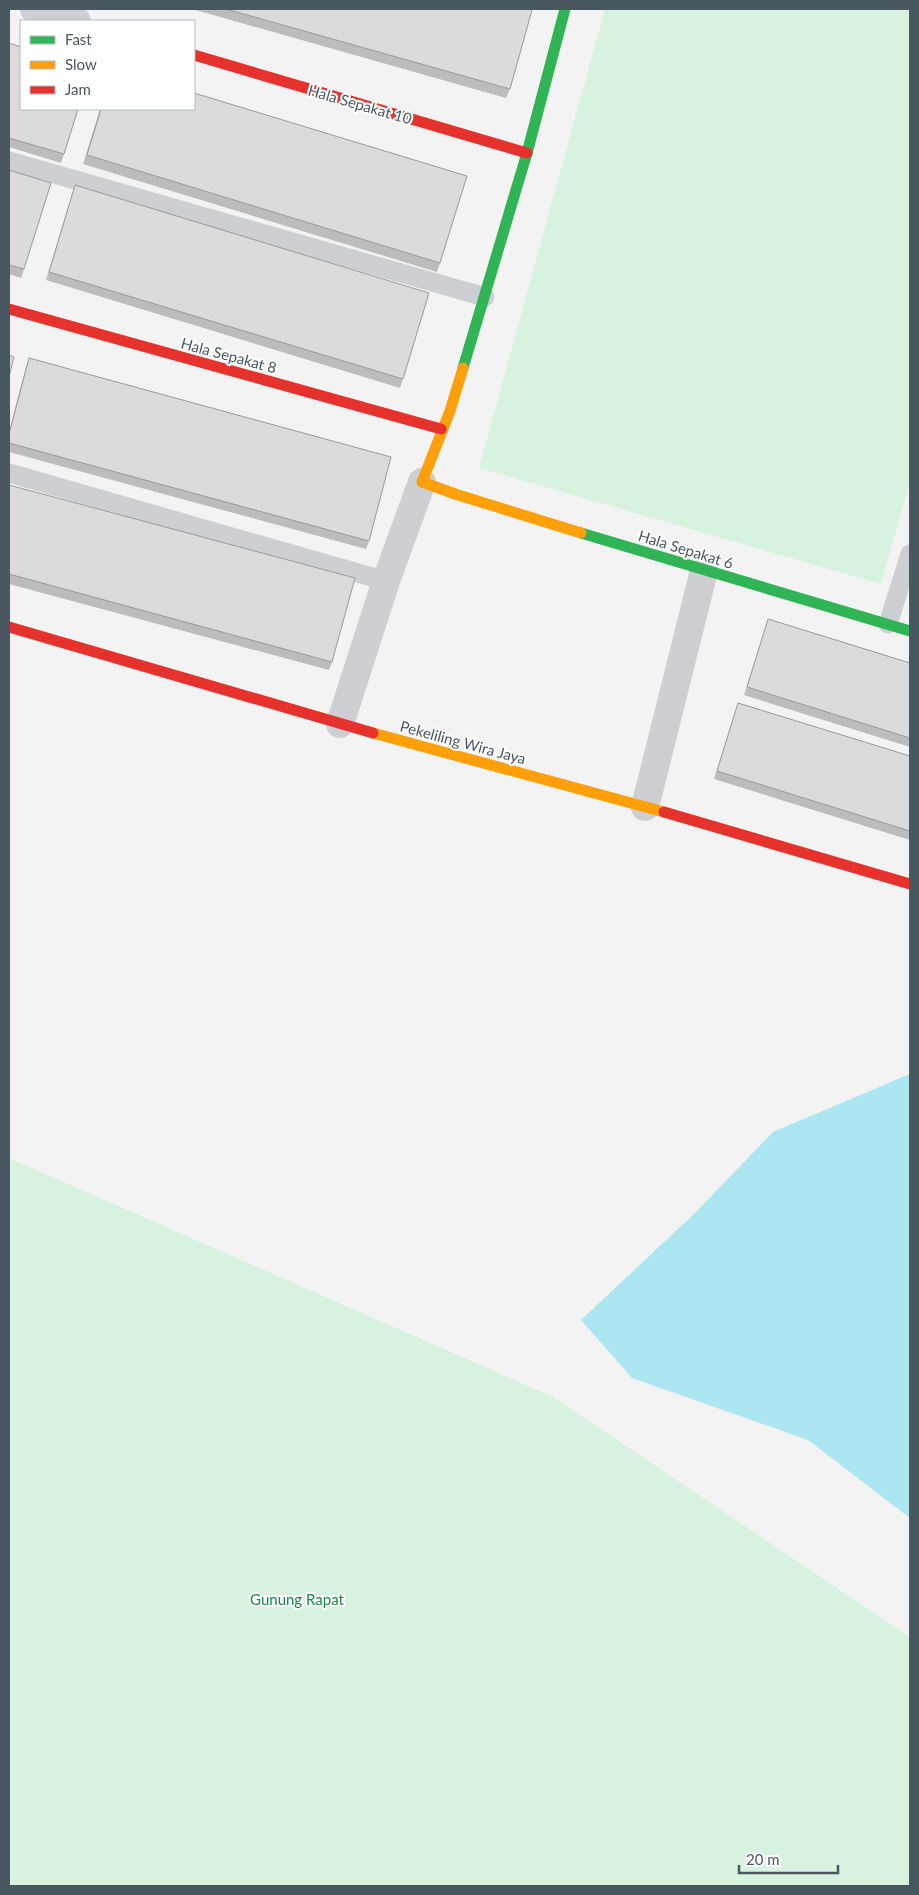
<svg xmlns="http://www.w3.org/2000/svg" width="919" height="1895" font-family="Lato,sans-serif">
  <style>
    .green { fill: #d8f2e0 }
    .water { fill: #abe6f1 }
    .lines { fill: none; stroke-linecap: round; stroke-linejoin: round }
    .lane { stroke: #cdcfd2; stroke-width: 19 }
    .street { stroke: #cdcfd2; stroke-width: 28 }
    .fast { stroke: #30b455; stroke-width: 11 }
    .slow { stroke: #ff9f0a; stroke-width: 11 }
    .jam { stroke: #e5322d; stroke-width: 11 }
    .wall { fill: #bcbcbd }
    .building { fill: #dbdbdc; stroke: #99999a }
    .labels { text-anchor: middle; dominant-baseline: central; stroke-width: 4; stroke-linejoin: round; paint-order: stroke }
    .street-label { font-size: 15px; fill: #495761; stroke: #fff }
    .park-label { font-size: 15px; fill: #148747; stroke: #fff }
  </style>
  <rect width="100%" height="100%" fill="#f3f3f3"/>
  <g class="green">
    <polygon points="605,9 910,9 910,482 881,584 479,468"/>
    <polygon points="9,1158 553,1397 910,1637 910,1886 9,1886"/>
  </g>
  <polygon class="water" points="910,1074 910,1518 808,1440 632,1378 581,1320 695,1213 773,1132"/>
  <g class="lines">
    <g class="lane">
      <polyline points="9,161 485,297"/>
      <polyline points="9,473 386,581"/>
      <polyline points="888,624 910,554"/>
    </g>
    <g class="street">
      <polyline points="34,9 77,21"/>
      <polyline points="340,724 386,581 422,482"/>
      <polyline points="645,807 704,571"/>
    </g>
    <g class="fast">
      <polyline points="463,368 527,153 565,9"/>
      <polyline points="581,533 910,631"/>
    </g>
    <g class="slow">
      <polyline points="463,368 450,411 422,482 455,494 581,533"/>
      <polyline points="373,733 664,812"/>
    </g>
    <g class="jam">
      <polyline points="194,55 527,153"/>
      <polyline points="9,309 441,429"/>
      <polyline points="9,627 373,733"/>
      <polyline points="664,812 910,884"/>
    </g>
  </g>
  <g class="wall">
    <polygon points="192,9 527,9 510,89 506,98"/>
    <polygon points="9,43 64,154 61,163 9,147"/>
    <polygon points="100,109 194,109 440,263 437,272 83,164"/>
    <polygon points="9,170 24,269 21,278 9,274"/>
    <polygon points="75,185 403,379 400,388 46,280"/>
    <polygon points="29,358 369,541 366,549 9,452 9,431 26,367"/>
    <polygon points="9,485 332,662 329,670 9,584"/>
    <polygon points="768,619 910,663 910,747 744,695"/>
    <polygon points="738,703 910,756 910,840 714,779"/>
  </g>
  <g class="building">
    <polygon points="226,9 527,9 532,10 510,89"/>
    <polygon points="9,43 21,47 21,109 78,109 64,154 9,138"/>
    <polygon points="194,93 467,176 440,263 87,155 101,109 194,109"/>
    <polygon points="9,170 51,183 24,269 9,265"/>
    <polygon points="75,185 429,293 403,379 49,272"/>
    <polygon points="9,355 14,357 9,377"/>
    <polygon points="29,358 391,457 369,541 9,443 9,434"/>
    <polygon points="9,485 355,578 332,662 9,574"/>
    <polygon points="768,619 910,663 910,738 747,687"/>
    <polygon points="738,703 910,756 910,831 717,771"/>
  </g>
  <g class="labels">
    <g class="street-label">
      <text transform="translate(360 104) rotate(16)">Hala Sepakat 10</text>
      <text transform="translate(229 355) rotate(15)">Hala Sepakat 8</text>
      <text transform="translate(686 549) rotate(17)">Hala Sepakat 6</text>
      <text transform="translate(463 742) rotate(15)">Pekeliling Wira Jaya</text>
    </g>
    <g class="park-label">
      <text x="297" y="1599">Gunung Rapat</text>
    </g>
  </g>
  <rect width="919" height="1895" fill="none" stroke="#495761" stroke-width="20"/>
  <rect x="20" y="20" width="175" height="90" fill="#ffffff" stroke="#b6bcc0"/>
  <rect x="30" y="36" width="25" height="8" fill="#30b455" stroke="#b6bcc0"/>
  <text x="65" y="45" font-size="15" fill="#495761">Fast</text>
  <rect x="30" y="61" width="25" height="8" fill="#ff9f0a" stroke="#b6bcc0"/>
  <text x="65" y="70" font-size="15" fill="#495761">Slow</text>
  <rect x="30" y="86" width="25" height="8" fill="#e5322d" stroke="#b6bcc0"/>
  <text x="65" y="95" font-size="15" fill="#495761">Jam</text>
  <path d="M739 1865v8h99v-8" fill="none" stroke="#495761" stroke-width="2.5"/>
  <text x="746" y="1865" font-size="15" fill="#495761" stroke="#ffffff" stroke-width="4" paint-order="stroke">20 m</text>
</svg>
